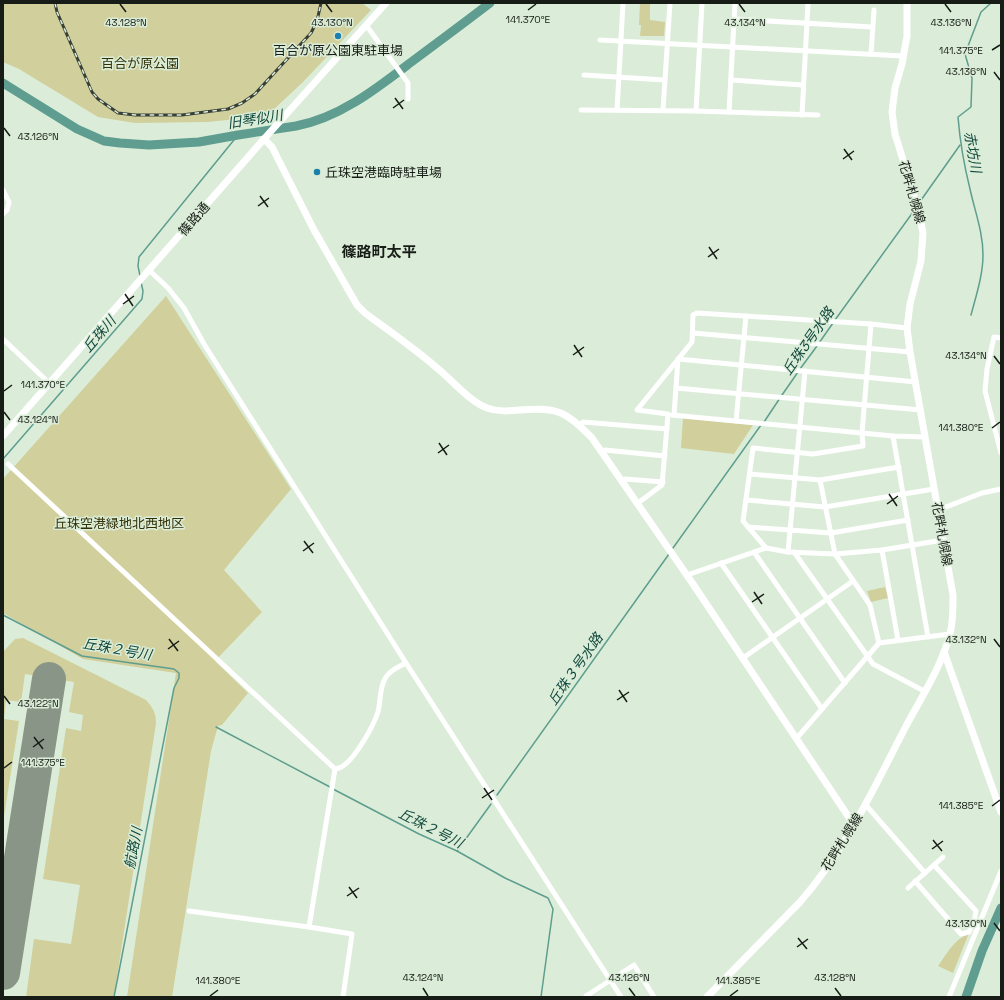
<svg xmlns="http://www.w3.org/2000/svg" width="1004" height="1000" font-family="'Space Grotesk','Noto Sans JP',sans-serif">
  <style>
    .green { fill: #d1cf9b }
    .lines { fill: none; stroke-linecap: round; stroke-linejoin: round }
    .stream { stroke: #5e9d8f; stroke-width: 1.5 }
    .river { stroke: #5e9d8f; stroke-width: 9 }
    .taxiway { stroke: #899687; stroke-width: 14 }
    .runway { stroke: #899687; stroke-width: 34 }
    .street { stroke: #fff; stroke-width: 5 }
    .secondary { stroke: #fff; stroke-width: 7 }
    .rail-casing { stroke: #373f36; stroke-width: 3 }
    .rail { stroke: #dbedd8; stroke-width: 1.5; stroke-dasharray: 4.5; stroke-linecap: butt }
    .ticks { fill: none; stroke: #171d16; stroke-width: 1.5 }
    .poi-dot { fill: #1c80ab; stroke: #dbedd8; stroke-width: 1.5 }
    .labels { text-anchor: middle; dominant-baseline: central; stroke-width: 3; stroke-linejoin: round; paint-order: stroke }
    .poi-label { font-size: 13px; fill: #171d16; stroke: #dbedd8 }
    .park-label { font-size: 13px; fill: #333006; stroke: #dbedd8 }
    .street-label { font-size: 13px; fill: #171d16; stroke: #dbedd8 }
    .water-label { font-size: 14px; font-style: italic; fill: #12493f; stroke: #dbedd8 }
    .quarter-label { font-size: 15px; font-weight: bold; fill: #171d16; stroke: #dbedd8 }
    .ticks-label { font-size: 10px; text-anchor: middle; fill: #171d16; stroke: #dbedd8; stroke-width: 3; stroke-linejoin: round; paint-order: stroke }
  </style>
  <rect width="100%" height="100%" fill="#dbedd8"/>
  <g class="green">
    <polygon points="3,3 362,3 371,10 303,82 273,110 259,117 207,122 135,123 98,117 19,69 3,62"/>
    <polygon points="640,3 650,3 650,20 665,22 664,36 640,36 641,25 639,25"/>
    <polygon points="166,296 291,489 224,570 262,612 215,661 248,693 222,725 218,726 211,751 172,997 127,997 176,673 83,659 3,613 3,479"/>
    <polygon points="683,418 753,425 734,454 681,448"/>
    <polygon points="885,587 888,598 871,602 867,591"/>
    <path d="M23 638 146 700C153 708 156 713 156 723L114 997H26L34 939 71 944 80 885 43 879 66 728 81 731 83 715 69 712 74 682 25 674 21 702 6 700 4 719 19 721 3 823V652L15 639Z"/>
    <path d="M969 933 953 973 938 966C948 952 953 941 969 933Z"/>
  </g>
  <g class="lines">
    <g class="stream">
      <polyline points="919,203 960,145"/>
      <polyline points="140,276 138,266 139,257 238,135"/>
      <path d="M971 315C976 296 983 275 983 255 983 232 975 212 970 189 964 165 960 142 958 117L971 107 972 78 965 54 981 12 991 3"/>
      <polyline points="835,320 916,208"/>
      <polyline points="819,343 833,323"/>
      <polyline points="800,369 817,346"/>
      <polyline points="782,395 798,372"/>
      <polyline points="764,422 780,398"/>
      <polyline points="3,459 142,299 143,291 141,282"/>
      <polyline points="673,548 761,425"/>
      <polyline points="3,615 82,656 174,669 179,673 179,678 174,688 114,997"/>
      <polyline points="216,727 330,787"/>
      <polyline points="333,789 419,834 457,851 505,878 548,898 553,909 541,997"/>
      <polyline points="497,795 669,554"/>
      <polyline points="457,851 491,804"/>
    </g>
    <g class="river">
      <path d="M3 83 77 129 104 141 120 143 149 145 199 142 238 135 296 126C339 118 376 89 410 63 437 43 464 23 490 3"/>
      <polyline points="966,997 982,951 1001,908"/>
    </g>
    <g class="taxiway">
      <polyline points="3,913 9,906 15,894"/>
      <polyline points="3,941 5,959"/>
    </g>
    <polyline class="runway" points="3,973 49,679"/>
    <g class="street">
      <polyline points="734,19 872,27"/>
      <polyline points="366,25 408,83 408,99"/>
      <polyline points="600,40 903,56"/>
      <polyline points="871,54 874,10"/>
      <polyline points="584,75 665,80"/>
      <polyline points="731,80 803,85"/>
      <polyline points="581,110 696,111 818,115"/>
      <polyline points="617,110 623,3"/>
      <polyline points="663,110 670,3"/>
      <polyline points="696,111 702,3"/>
      <polyline points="729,112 735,3"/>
      <polyline points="802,115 808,3"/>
      <polyline points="3,190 9,202 7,210 3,214"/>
      <polyline points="149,270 168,288 184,308 204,344 406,663 621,997"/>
      <polyline points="693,333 910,352"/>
      <polyline points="1001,338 994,337 987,369 985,391 1001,453"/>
      <polyline points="3,339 49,383"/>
      <polyline points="676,388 921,410"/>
      <polyline points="672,415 893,436 925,437"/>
      <polyline points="674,415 678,359 916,382"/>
      <polyline points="736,421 746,316"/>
      <polyline points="580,425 583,422 667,429"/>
      <polyline points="893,436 928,637"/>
      <polyline points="602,452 605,450 665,456"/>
      <polyline points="8,464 335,769 309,927"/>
      <polyline points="750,474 820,480 899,467"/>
      <polyline points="820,480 835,554 870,605 879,643"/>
      <polyline points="622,481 625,479 663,482"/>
      <polyline points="746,500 825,507 934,489"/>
      <polyline points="638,503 662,485 668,414 637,410 692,342 693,315 697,313 871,324 907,328"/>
      <polyline points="938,510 982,493 1001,489"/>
      <polyline points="748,527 831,533 908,520"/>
      <polyline points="766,548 743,521 753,448 813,454 863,446 862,433 871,324"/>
      <polyline points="882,550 898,640"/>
      <polyline points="754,552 845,683"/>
      <polyline points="788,552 805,371"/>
      <polyline points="794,552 873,664 924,691"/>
      <polyline points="721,563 822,709"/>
      <polyline points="687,575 766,548 788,552 835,554 882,550 943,540"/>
      <polyline points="743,658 853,581"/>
      <polyline points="796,739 879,643 950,634"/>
      <path d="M335 769C338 768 341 768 343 766 356 757 373 727 378 712 381 701 379 687 386 677 391 669 399 667 406 663"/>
      <polyline points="865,804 925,873"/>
      <polyline points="915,881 961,934 969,932 975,917 976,911 934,865"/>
      <polyline points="908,888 943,857"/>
      <polyline points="189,911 309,927 352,934 343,997"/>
      <polyline points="587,997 586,996 634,965 654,997"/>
      <path d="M949 997C966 955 984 913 1001 871"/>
    </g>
    <g class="secondary">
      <path d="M264 139 272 147 314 230 357 305 365 313C389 331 414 348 437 368 452 380 469 401 487 408 498 412 509 411 520 410 558 407 565 411 592 438L693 584 854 825"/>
      <polyline points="3,436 264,139 386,3"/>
      <polyline points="944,652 1001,812"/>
      <path d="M707 997 800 902C845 851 874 788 905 728 920 700 939 670 948 641 953 626 953 610 953 595L910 352 907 328 910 304 921 261 923 233 919 212 895 134 892 112 895 88 902 64 907 36V3"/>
    </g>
    <g class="rail-casing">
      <polyline id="rail" points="55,3 57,12 92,92 98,99 118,113 135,115 182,115 228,109 242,103 255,94 311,33 317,21 321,3"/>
    </g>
    <use href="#rail" class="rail"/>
  </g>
  <path class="ticks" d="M120 4 126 12M326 4 332 12M739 4 745 12M945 4 951 12M528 10 536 4M992 50 1000 45M994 72 1000 80M395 98 403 109M393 108 404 100M4 128 10 136M844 149 852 160M843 159 854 151M260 196 268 207M258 206 269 198M709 247 717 259M708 257 719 249M125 294 133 306M123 304 134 296M574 345 582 357M573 355 584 347M994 356 1000 364M4 391 12 385M4 412 10 420M992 428 1000 422M439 443 447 455M438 453 449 445M889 494 897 506M887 504 898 496M304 541 313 553M303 551 314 543M754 592 762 604M752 602 764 594M169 639 178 651M994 639 1000 647M168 649 179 641M619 690 627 702M4 696 10 704M617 700 629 692M34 737 43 749M33 747 44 739M4 768 12 762M484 788 492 800M482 798 494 790M992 806 1000 800M933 840 942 851M932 849 943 841M349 887 357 898M347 896 359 888M994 923 1000 931M798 938 807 949M797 947 808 939M423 988 428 996M629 988 635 996M835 988 841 996M210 996 218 990M730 996 738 990"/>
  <g class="poi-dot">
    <circle cx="338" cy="36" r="4"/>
    <circle cx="317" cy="172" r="4"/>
  </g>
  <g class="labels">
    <g class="poi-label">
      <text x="338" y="50">百合が原公園東駐車場</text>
      <text x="325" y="172" text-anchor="start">丘珠空港臨時駐車場</text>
    </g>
    <g class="park-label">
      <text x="140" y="63">百合が原公園</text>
      <text x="119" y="523">丘珠空港緑地北西地区</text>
    </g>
    <g class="street-label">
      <text transform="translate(912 192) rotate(74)">花畔札幌線</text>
      <text transform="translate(194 219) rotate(-49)">篠路通</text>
      <text transform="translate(942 534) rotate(80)">花畔札幌線</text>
      <text transform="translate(842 842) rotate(-58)">花畔札幌線</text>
    </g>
    <g class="water-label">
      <text transform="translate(255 119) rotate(-9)">旧琴似川</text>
      <text transform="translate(973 152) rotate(80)">赤坊川</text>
      <text transform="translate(99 334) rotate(-49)">丘珠川</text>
      <text transform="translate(808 341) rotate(-55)">丘珠3号水路</text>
      <text transform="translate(117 649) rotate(10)">丘珠２号川</text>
      <text transform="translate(575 669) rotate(-55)">丘珠３号水路</text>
      <text transform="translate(431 828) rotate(27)">丘珠２号川</text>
      <text transform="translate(133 848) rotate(-79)">航路川</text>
    </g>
    <g class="quarter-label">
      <text x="379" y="251">篠路町太平</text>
    </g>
  </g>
  <g class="ticks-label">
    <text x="528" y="23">141.370°E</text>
    <text x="126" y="26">43.128°N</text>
    <text x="745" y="26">43.134°N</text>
    <text x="951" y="26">43.136°N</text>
    <text x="332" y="26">43.130°N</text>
    <text x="961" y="54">141.375°E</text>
    <text x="966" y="75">43.136°N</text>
    <text x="38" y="140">43.126°N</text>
    <text x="966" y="359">43.134°N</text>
    <text x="43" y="388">141.370°E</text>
    <text x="38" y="423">43.124°N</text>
    <text x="961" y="431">141.380°E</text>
    <text x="966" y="643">43.132°N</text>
    <text x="38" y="707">43.122°N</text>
    <text x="43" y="766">141.375°E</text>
    <text x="961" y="809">141.385°E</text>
    <text x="966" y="927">43.130°N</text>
    <text x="423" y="981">43.124°N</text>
    <text x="629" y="981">43.126°N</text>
    <text x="835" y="981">43.128°N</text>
    <text x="218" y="984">141.380°E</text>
    <text x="738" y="984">141.385°E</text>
  </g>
  <rect width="1004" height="1000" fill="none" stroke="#171d16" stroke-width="8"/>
</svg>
